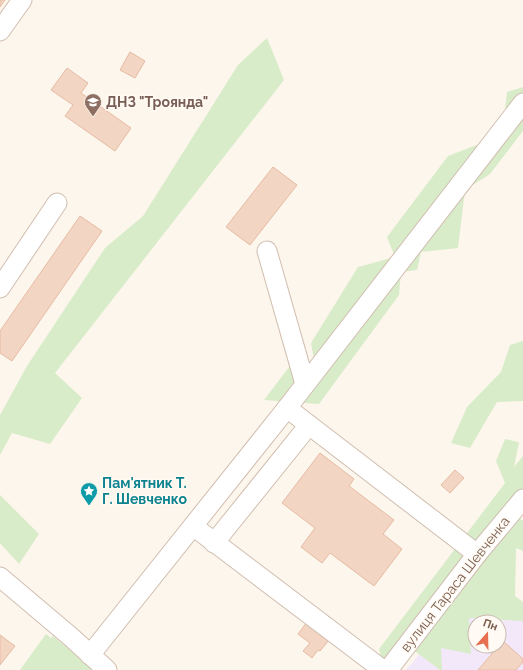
<svg xmlns="http://www.w3.org/2000/svg" width="523" height="670" font-family="Raleway,sans-serif">
  <style>
    .education { fill: #f3e8fa; fill-rule: evenodd }
    .green { fill: #d8ecc9 }
    .building { fill: #f3d5c3; stroke: #e6bba3 }
    .lines { fill: none; stroke-linecap: round; stroke-linejoin: round }
    .minor-casing { stroke: #d1beb0; stroke-width: 21 }
    .minor { stroke: #fff; stroke-width: 19 }
    .labels { text-anchor: middle; dominant-baseline: central; stroke-width: 3; stroke-linejoin: round; paint-order: stroke }
    .education-label { font-size: 14px; font-weight: bold; fill: #785e54; stroke: #fffaf3; text-anchor: start }
    .culture-label { font-size: 14px; font-weight: bold; fill: #0d838f; stroke: #fffaf3; text-anchor: start }
    .street-label { font-size: 14px; fill: #7a5c4d; stroke: #fffaf3 }
  </style>
  <rect width="100%" height="100%" fill="#fdf6ec"/>
  <path class="education" d="M487 573 523 603V670H406ZM475 622H499V646H475Z"/>
  <g class="green">
    <polygon points="267,38 284,80 55,373 82,398 50,444 12,433 0,455 0,415 27,366 105,248 143,216 238,65"/>
    <polygon points="523,87 523,131 490,174 465,190 458,248 421,252 417,270 401,272 399,295 319,404 264,400 289,367 314,360 311,343 358,267 395,257 387,237 448,156 487,141 504,118 507,92"/>
    <polygon points="523,341 523,401 497,402 470,448 451,443 467,407 501,372 510,345"/>
    <polygon points="505,439 519,442 514,467 523,456 523,498 516,516 523,521 523,551 516,548 515,596 523,602 523,621 469,618 471,654 441,648 442,670 440,670 412,649 383,667 379,649 505,483 496,461"/>
    <polygon points="0,495 39,534 19,564 0,543"/>
    <polygon points="46,634 51,638 53,636 94,670 20,670"/>
  </g>
  <g class="building">
    <polygon points="0,0 5,0 0,7"/>
    <polygon points="130,52 145,61 135,78 120,70"/>
    <polygon points="67,68 88,83 81,93 131,128 115,151 65,116 73,105 51,90"/>
    <polygon points="273,167 297,185 250,245 226,227"/>
    <polygon points="80,216 102,231 12,361 0,353 0,331"/>
    <polygon points="320,453 354,479 349,486 394,520 383,534 402,549 374,586 330,553 322,563 301,547 315,528 282,503"/>
    <polygon points="455,470 464,478 450,493 441,485"/>
    <polygon points="307,622 329,640 320,651 318,650 312,658 303,651 310,643 298,634"/>
    <polygon points="0,635 15,646 0,665"/>
    <polygon points="503,641 523,659 523,662 516,670 478,670"/>
  </g>
  <g class="lines">
    <g class="minor-casing">
      <g id="minor">
        <polyline points="0,31 22,0"/>
        <polyline points="267,251 305,384"/>
        <polyline points="0,288 57,203"/>
        <polyline points="287,408 477,554"/>
        <polyline points="193,526 383,670"/>
        <polyline points="214,543 309,425"/>
        <polyline points="0,577 71,637 107,670"/>
        <polyline points="90,655 287,408 523,103"/>
        <polyline points="388,670 477,554 523,499"/>
      </g>
    </g>
    <use href="#minor" class="minor"/>
  </g>
  <defs>
    <g id="school-pin" transform="scale(0.9)"><path d="M0 17L-7.5 6A9.5 9.5 0 1 1 7.5 6Z" fill="#8d6e63" stroke="#fffaf3"/><path d="M0-5L7-2L0 1L-7-2ZM-4 1L0 2.5L4 1V4Q0 6-4 4Z" fill="#fff"/></g>
    <g id="sight-pin" transform="scale(0.9)"><path d="M0 17L-7.5 6A9.5 9.5 0 1 1 7.5 6Z" fill="#0f9aa8" stroke="#fffaf3"/><path d="M0-6L1.8-2.2L6-1.7L2.9 1.2L3.7 5.4L0 3.3L-3.7 5.4L-2.9 1.2L-6-1.7L-1.8-2.2Z" fill="#fff"/></g>
  </defs>
  <g fill-rule="evenodd">
    <use href="#school-pin" x="93" y="102"/>
    <use href="#sight-pin" x="89" y="491"/>
  </g>
  <g class="labels">
    <g class="education-label">
      <text x="106" y="102">ДНЗ "Троянда"</text>
    </g>
    <g class="culture-label">
      <text x="102" y="483">Пам'ятник Т.<tspan x="102" dy="16">Г. Шевченко</tspan></text>
    </g>
    <g class="street-label">
      <text transform="translate(455 584) rotate(-52)">вулиця Тараса Шевченка</text>
    </g>
  </g>
  <g transform="translate(487 634) rotate(20)"><circle r="19" fill="#fffaf3" stroke="#cabbb1"/>
  <path d="M0-3L7 15L0 10L-7 15Z" fill="#e76f51"/>
  <text y="-6" font-size="11" font-weight="bold" text-anchor="middle" fill="#7a5c4d">Пн</text>
  </g>
</svg>
